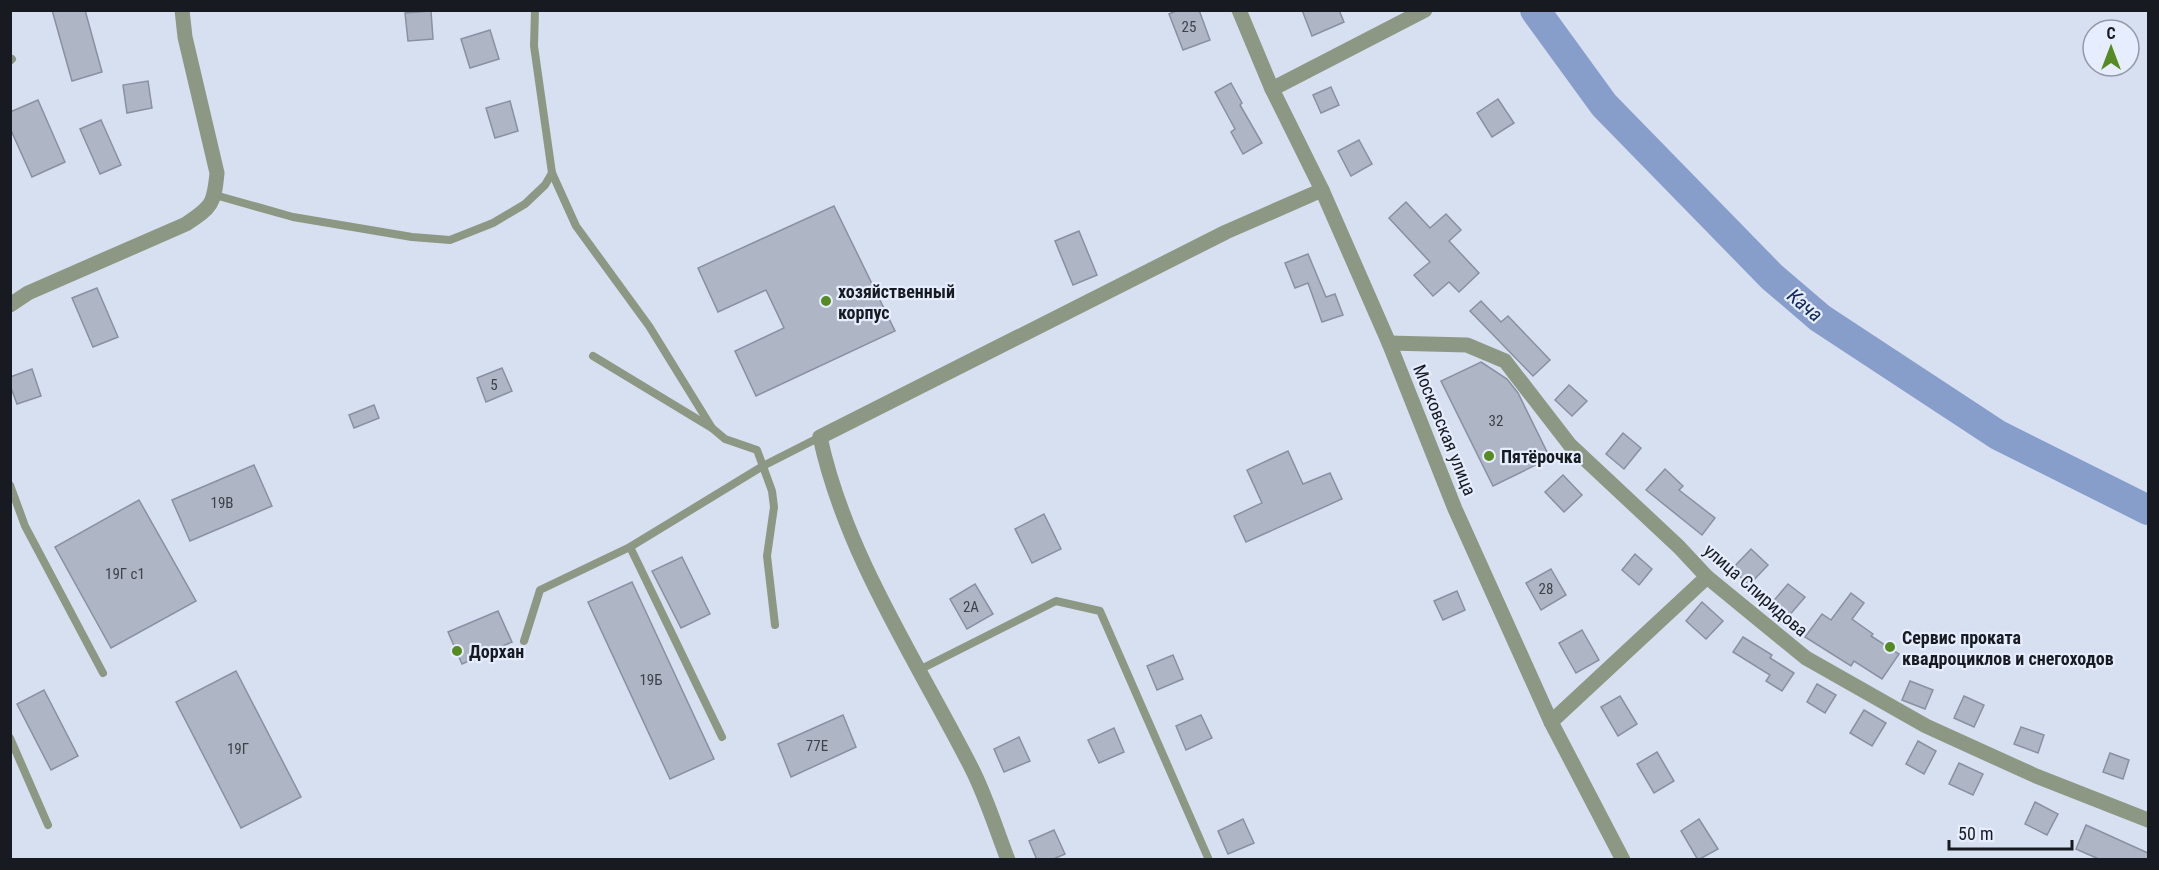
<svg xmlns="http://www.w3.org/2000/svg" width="2159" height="870" font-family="'Roboto Condensed',sans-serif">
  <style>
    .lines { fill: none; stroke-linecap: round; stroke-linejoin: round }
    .river { stroke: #889eca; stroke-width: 30 }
    .building { fill: #aeb6c6; stroke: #8990a0; stroke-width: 1.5 }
    .service { stroke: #8c9884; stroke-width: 8 }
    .minor { stroke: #8c9884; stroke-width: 15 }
    .tertiary { stroke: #8c9884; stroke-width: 15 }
    .poi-dot { fill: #568a23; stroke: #e5edfe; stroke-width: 2 }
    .labels { text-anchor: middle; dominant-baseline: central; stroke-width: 4.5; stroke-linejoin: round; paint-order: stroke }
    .number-label { font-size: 15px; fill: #3d414a }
    .poi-label { font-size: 18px; font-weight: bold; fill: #171a20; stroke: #e5edfe; text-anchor: start }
    .street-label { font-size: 18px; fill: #171a20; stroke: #e5edfe }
    .water-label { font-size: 20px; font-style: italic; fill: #11265b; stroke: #e5edfe }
  </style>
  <rect width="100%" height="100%" fill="#d7e0f1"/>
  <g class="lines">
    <polyline class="river" points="1535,10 1604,105 1772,277 1820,318 1998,435 2148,510"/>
  </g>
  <g class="building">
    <polygon points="52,10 85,10 102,72 72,81"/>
    <polygon points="1178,10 1199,10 1210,40 1183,50 1169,14"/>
    <polygon points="1302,10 1339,10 1344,22 1312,36"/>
    <polygon points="431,11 433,39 408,41 405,13"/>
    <polygon points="490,30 499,59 470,68 461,39"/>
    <polygon points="148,81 152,108 127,113 123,85"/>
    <polygon points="1231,83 1242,103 1240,105 1262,143 1243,154 1231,132 1235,129 1215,92"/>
    <polygon points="1331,87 1339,105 1321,113 1313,95"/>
    <polygon points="1498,99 1514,123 1492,137 1477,113"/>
    <polygon points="38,100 65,162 32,177 10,128 10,112"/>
    <polygon points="510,101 518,131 495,138 486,108"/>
    <polygon points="101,120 121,165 100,174 80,129"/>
    <polygon points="1359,140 1372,164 1351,176 1338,151"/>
    <polygon points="1406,202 1430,228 1446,214 1461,230 1449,241 1479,273 1459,292 1449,282 1433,296 1414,275 1430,262 1389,218"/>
    <polygon points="834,206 895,331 756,396 735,351 784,328 766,290 718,312 698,268"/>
    <polygon points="1079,231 1097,275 1073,285 1055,241"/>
    <polygon points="1308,254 1326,297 1335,294 1343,315 1322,322 1308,283 1295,288 1285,263"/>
    <polygon points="97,288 118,337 93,347 72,298"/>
    <polygon points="1481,301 1501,322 1508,316 1550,360 1533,376 1470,311"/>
    <polygon points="1481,362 1507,379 1518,393 1550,458 1493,486 1441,381"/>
    <polygon points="502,368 512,391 486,402 477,378"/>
    <polygon points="32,369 41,396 17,404 10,385 10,377"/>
    <polygon points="1569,385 1587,401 1572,416 1555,400"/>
    <polygon points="374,405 379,418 354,428 349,415"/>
    <polygon points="1623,433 1641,448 1624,469 1606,454"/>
    <polygon points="1288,451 1303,484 1330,473 1342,499 1246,542 1234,516 1262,503 1247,470"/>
    <polygon points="254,465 272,506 190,541 172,500"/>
    <polygon points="1665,469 1683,486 1679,490 1715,518 1702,535 1646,490"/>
    <polygon points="1563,475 1582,495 1564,512 1545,492"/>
    <polygon points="139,500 196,601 111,648 55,547"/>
    <polygon points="1044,514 1061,549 1032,563 1015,529"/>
    <polygon points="1751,549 1768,565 1749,585 1732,569"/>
    <polygon points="1635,554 1652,569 1639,585 1622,570"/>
    <polygon points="682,557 710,614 681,628 652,571"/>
    <polygon points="1551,569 1566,595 1541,610 1526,583"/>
    <polygon points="632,582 714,759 670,779 588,602"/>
    <polygon points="975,584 993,614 967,629 950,599"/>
    <polygon points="1788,584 1805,597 1787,618 1771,604"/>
    <polygon points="1457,591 1465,610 1443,620 1434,601"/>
    <polygon points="1851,593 1864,603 1852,619 1873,634 1871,636 1899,654 1882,679 1854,661 1851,666 1805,637 1822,614 1831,620"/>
    <polygon points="1702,602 1723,621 1706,639 1686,621"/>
    <polygon points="498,611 512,642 462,664 448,632"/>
    <polygon points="1582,630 1599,660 1576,673 1559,643"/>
    <polygon points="1743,637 1772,655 1770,658 1794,673 1782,691 1766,681 1770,675 1733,652"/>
    <polygon points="1173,655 1183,679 1157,690 1147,666"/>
    <polygon points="236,671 301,797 241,828 176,702"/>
    <polygon points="1910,681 1933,690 1925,709 1902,700"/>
    <polygon points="1817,684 1836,695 1825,713 1807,702"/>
    <polygon points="44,690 78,756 51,770 17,704"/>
    <polygon points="1620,696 1637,724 1618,736 1601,707"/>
    <polygon points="1964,696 1984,705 1974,727 1954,718"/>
    <polygon points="1864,710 1886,723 1872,746 1850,733"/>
    <polygon points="843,715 856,747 791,777 778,744"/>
    <polygon points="1201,715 1212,738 1186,750 1176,726"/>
    <polygon points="2021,727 2044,735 2038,753 2014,744"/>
    <polygon points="1114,728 1124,752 1099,763 1088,740"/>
    <polygon points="1019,737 1030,761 1004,772 994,749"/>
    <polygon points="1918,741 1936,751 1924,774 1906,764"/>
    <polygon points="1657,752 1674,781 1654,793 1637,764"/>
    <polygon points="2110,753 2129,760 2123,779 2103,772"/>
    <polygon points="1959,763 1983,774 1973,795 1949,784"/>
    <polygon points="2035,802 2058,814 2047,835 2025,824"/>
    <polygon points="1243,819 1254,843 1228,854 1218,831"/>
    <polygon points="1699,819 1718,849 1698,860 1681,831"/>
    <polygon points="2086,825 2148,853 2148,860 2101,860 2076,849"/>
    <polygon points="1054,830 1065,854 1051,860 1037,860 1029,841"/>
  </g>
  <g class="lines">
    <g class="service">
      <polyline points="535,10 534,46 552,173 576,226 649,326 712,428"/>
      <polyline points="10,61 12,59"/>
      <polyline points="215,195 293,217 412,237 450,240 493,223 525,204 545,185 552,173"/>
      <polyline points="593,356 712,428 725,439 757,450 772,491 774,507 767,556 775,625"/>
      <polyline points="10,485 25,526 103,673"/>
      <polyline points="630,547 722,737"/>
      <polyline points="524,641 540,590 630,547 763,466 820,437"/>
      <polyline points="919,670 1056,601 1100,611 1209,860"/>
      <polyline points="10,738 48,825"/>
    </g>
    <g class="minor">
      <polyline points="1272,89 1425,10"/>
      <path d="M10 305 28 293 186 224C212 207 214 204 217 173L185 37 182 10"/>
      <polyline points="1389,343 1467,345 1505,361 1570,445 1679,547 1707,577 1806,658 1926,726 2036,776 2148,820"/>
      <polyline points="1551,722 1707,577"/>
      <path d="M1008 860C996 829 986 796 971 767 917 661 845 554 820 437L1226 232 1322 190"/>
    </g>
    <polyline class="tertiary" points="1239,10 1272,89 1322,190 1389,343 1455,509 1551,722 1623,860"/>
  </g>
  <g class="poi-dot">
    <circle cx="826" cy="301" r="6"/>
    <circle cx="1489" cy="456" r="6"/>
    <circle cx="1890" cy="647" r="6"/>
    <circle cx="457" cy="651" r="6"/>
  </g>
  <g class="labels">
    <g class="number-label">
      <text x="1189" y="27">25</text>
      <text x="494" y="385">5</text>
      <text x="1496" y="421">32</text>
      <text x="222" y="503">19В</text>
      <text x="125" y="574">19Г с1</text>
      <text x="1546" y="589">28</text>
      <text x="971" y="607">2А</text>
      <text x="651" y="680">19Б</text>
      <text x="817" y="746">77Е</text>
      <text x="238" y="749">19Г</text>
    </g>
    <g class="poi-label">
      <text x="838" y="291">хозяйственный<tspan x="838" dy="21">корпус</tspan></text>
      <text x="1501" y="456">Пятёрочка</text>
      <text x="1902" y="637">Сервис проката<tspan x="1902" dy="21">квадроциклов и снегоходов</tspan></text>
      <text x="469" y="651">Дорхан</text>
    </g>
    <g class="street-label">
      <text transform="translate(1445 430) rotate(68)">Московская улица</text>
      <text transform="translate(1756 590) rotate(41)">улица Спиридова</text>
    </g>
    <g class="water-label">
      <text transform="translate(1805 305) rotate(40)">Кача</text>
    </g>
  </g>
  <rect width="2159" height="870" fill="none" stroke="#171a20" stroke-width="24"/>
  <g transform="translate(2111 48)"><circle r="28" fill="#e5edfe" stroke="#9399a5" stroke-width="1.5"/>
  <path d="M0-4.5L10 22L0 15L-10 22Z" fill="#568a23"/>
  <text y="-9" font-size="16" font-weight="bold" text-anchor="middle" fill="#171a20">С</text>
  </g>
  <path d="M1949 840v9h123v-9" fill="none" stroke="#171a20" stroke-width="3"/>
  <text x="1958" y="840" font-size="18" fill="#171a20" stroke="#e5edfe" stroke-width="4.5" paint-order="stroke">50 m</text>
</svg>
